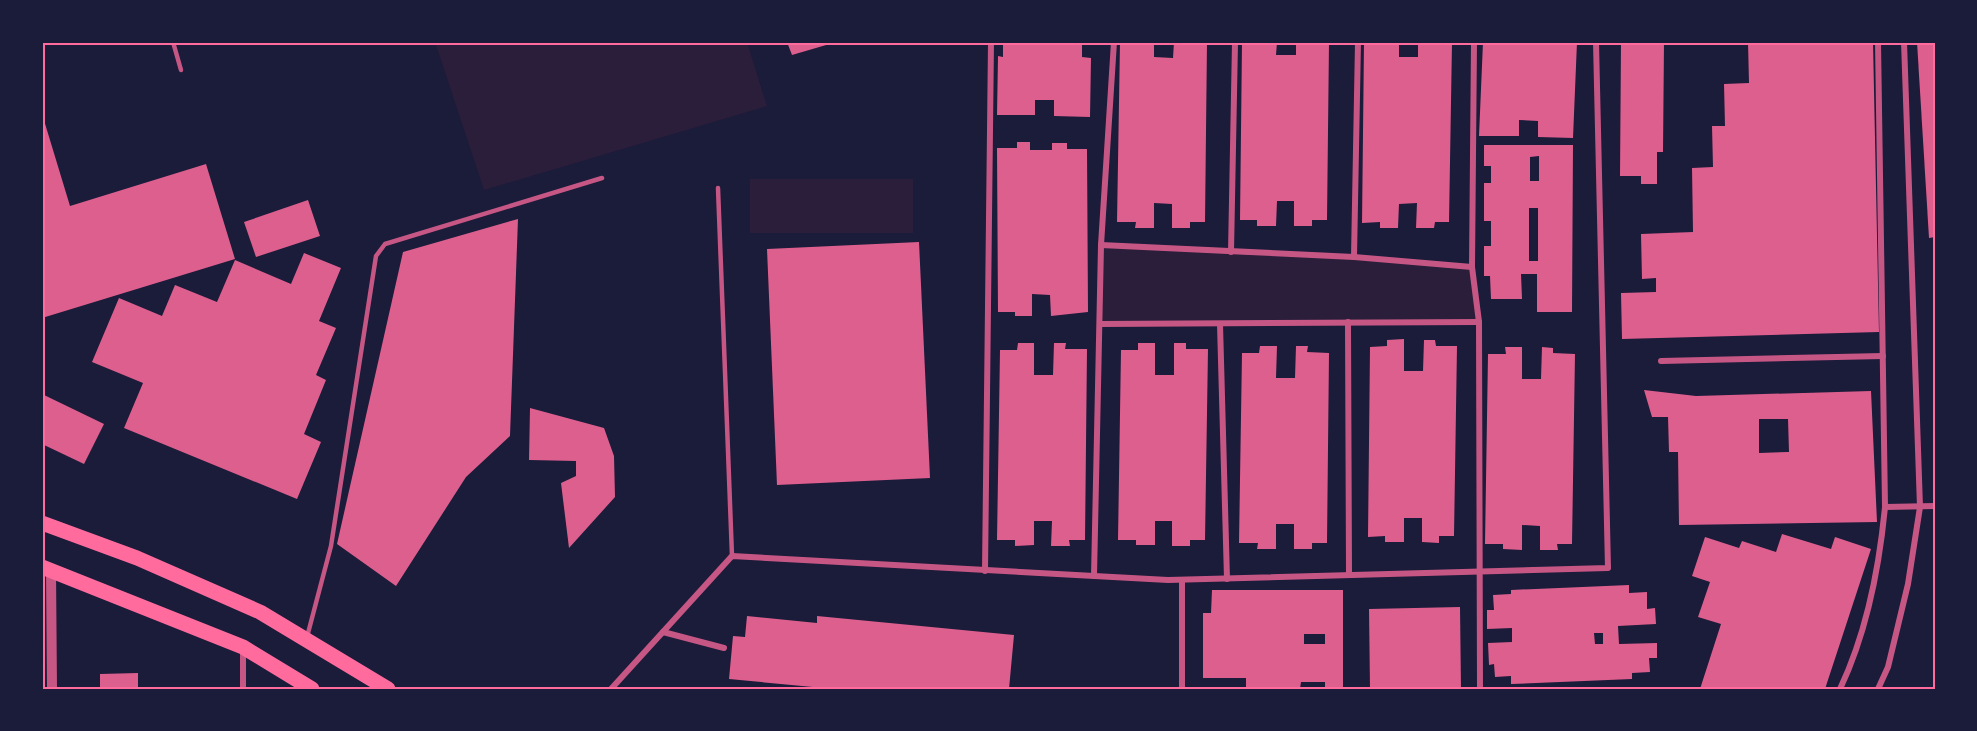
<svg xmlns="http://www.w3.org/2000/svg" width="1977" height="731" font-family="'PT Sans Narrow',sans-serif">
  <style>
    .green { fill: #2a1e3b }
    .building { fill: #dd5f8e; fill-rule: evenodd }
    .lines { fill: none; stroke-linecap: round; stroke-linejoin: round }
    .service { stroke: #c65784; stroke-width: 4.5 }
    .minor { stroke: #c65784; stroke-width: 6 }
    .tertiary { stroke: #c65784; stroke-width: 10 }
    .primary { stroke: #ff6b9d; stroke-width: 15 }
    .neatline { fill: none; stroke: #ff6b9d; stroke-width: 2 }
  </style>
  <rect width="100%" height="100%" fill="#1b1b3a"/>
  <g class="green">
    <polygon points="435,42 747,42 767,106 484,190"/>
    <rect x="750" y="179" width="163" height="54"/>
    <polygon points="1101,245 1472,267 1479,322 1100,324"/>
  </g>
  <g class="building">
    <polygon points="787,42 833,42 833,43 792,55"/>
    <polygon points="1003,42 1082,42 1082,57 1091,58 1090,117 1054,116 1054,100 1035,100 1035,115 997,115 998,56 1003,57"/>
    <polygon points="1120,42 1154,42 1154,57 1173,58 1174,42 1207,42 1205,222 1190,222 1190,228 1172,228 1172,204 1154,203 1154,228 1135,228 1136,222 1117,222"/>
    <polygon points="1242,42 1277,42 1276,55 1296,55 1296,42 1329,42 1327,220 1312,220 1312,226 1294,226 1294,201 1277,201 1276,226 1257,226 1257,220 1240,220"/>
    <polygon points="1364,42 1399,42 1399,57 1418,57 1418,42 1452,42 1449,222 1435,222 1434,228 1416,228 1417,203 1399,204 1398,228 1380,228 1380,222 1362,223"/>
    <polygon points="1483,42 1577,42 1573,138 1538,137 1538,121 1519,120 1519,136 1479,136"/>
    <polygon points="1621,42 1664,42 1663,152 1657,152 1657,184 1641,184 1641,176 1620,176"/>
    <polygon points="1748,42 1873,42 1879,332 1622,339 1621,293 1656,292 1656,278 1642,279 1641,234 1693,232 1692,168 1713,167 1712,126 1725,126 1724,84 1749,83"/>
    <polygon points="1917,42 1935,42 1935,237 1929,238"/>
    <polygon points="43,117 70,206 206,164 235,259 42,318"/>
    <polygon points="1017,142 1030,142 1030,150 1052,150 1052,143 1067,143 1067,149 1087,149 1088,312 1051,316 1050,295 1032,294 1032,316 1015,316 1015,312 998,312 997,148 1017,148"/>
    <path d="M1484 145H1573L1572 312H1537V274H1521L1522 299H1491L1490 276H1484V246H1491V221H1484V183H1491V166H1484ZM1539 156V181H1530V157ZM1529 208H1538V261H1529Z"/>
    <polygon points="308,200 320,236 256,257 244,222"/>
    <polygon points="518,219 510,436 466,477 396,586 337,544 403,252"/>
    <polygon points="919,242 930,478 777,485 767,249"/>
    <polygon points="304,253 341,268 319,321 336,328 316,375 326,380 304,434 321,442 297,499 124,428 143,383 92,362 119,298 162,316 175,285 217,302 235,260 291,284"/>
    <polygon points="1404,339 1404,371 1423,371 1424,340 1435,340 1436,346 1457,346 1454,536 1439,536 1439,543 1422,542 1422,518 1404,518 1404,542 1385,542 1385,536 1368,537 1370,347 1387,346 1387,340"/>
    <polygon points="1018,343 1034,343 1034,375 1053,375 1054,343 1066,343 1065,349 1087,349 1085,540 1069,540 1070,546 1051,546 1052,521 1034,521 1034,545 1015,546 1015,540 997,540 1000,350 1017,350"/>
    <polygon points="1138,343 1155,343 1155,375 1174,375 1174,343 1186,343 1186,349 1208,349 1205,540 1190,540 1190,546 1172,546 1172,521 1155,521 1155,545 1136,545 1136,540 1118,540 1121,350 1138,350"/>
    <polygon points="1260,346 1277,346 1276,378 1295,378 1296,346 1308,346 1307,352 1329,353 1327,543 1312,543 1312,549 1294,549 1294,524 1276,524 1276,549 1257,549 1258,543 1239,543 1242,353 1259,353"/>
    <polygon points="1505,347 1522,347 1522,379 1541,379 1542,347 1553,348 1553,353 1575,354 1572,544 1557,544 1558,550 1540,550 1540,526 1522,525 1522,550 1503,549 1503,544 1485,544 1488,354 1506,354"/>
    <path d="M1644 390 1696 396 1871 391 1877 522 1679 525 1678 452H1669L1668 417H1652ZM1759 419H1788L1789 452 1759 453Z"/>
    <polygon points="42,394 104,424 84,464 42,444"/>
    <polygon points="530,408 604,428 614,456 615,497 569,548 561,483 576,476 576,461 529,460"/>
    <polygon points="1782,534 1831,549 1835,537 1871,549 1825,689 1700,689 1721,624 1698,617 1710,582 1692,576 1705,537 1739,548 1742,541 1776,552"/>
    <path d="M1629 585V593L1647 592V609L1655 608 1656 624 1618 626 1619 644 1657 643V658H1649L1650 672 1632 673V679L1511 684V676L1495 677 1494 664 1489 665 1488 643 1512 642V628L1487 629V610H1494L1493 595 1511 594V590ZM1594 633H1603V644H1595Z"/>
    <path d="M1212 590H1343V689H1325V682H1301L1300 689H1246V678H1203V613H1211ZM1304 634H1325V644H1304Z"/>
    <polygon points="1460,607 1461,689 1370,689 1369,609"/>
    <polygon points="747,616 817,623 817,616 1014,635 1009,689 834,689 729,679 733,636 745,637"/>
    <polygon points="138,673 138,689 100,689 100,674"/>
  </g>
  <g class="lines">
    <g class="service">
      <polyline points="173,42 181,70"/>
      <polyline points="718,188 732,556"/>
      <polyline points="307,637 331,546 376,256 385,244 602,178"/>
    </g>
    <g class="minor">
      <polyline points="1474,42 1472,267 1479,322 1480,689"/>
      <polyline points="1101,245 1354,257 1472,267"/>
      <polyline points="1231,252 1235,42"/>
      <polyline points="1354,257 1358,42"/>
      <polyline points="1348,322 1349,575"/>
      <polyline points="1100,324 1479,322"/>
      <polyline points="1220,324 1227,579"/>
      <polyline points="1661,361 1883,356"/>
      <polyline points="1885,507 1935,506"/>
      <polyline points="985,571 991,42"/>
      <polyline points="1094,576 1101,245 1114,42"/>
      <polyline points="1182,580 1182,689"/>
      <polyline points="663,632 724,648"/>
      <polyline points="243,650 243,689"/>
      <polyline points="611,689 732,556 1168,580 1608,568 1596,42"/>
      <path d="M1840 689C1867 632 1879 570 1885 507L1878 42"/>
      <polyline points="1878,689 1888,667 1908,584 1920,507 1904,42"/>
    </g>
    <polyline class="tertiary" points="51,570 52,689"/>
    <g class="primary">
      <polyline points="42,523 137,558 260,612 388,689"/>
      <polyline points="42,567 243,647 312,689"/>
    </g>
  </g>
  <rect width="1977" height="731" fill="none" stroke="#1b1b3a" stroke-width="87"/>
  <rect x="44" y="44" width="1890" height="644" class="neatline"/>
</svg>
